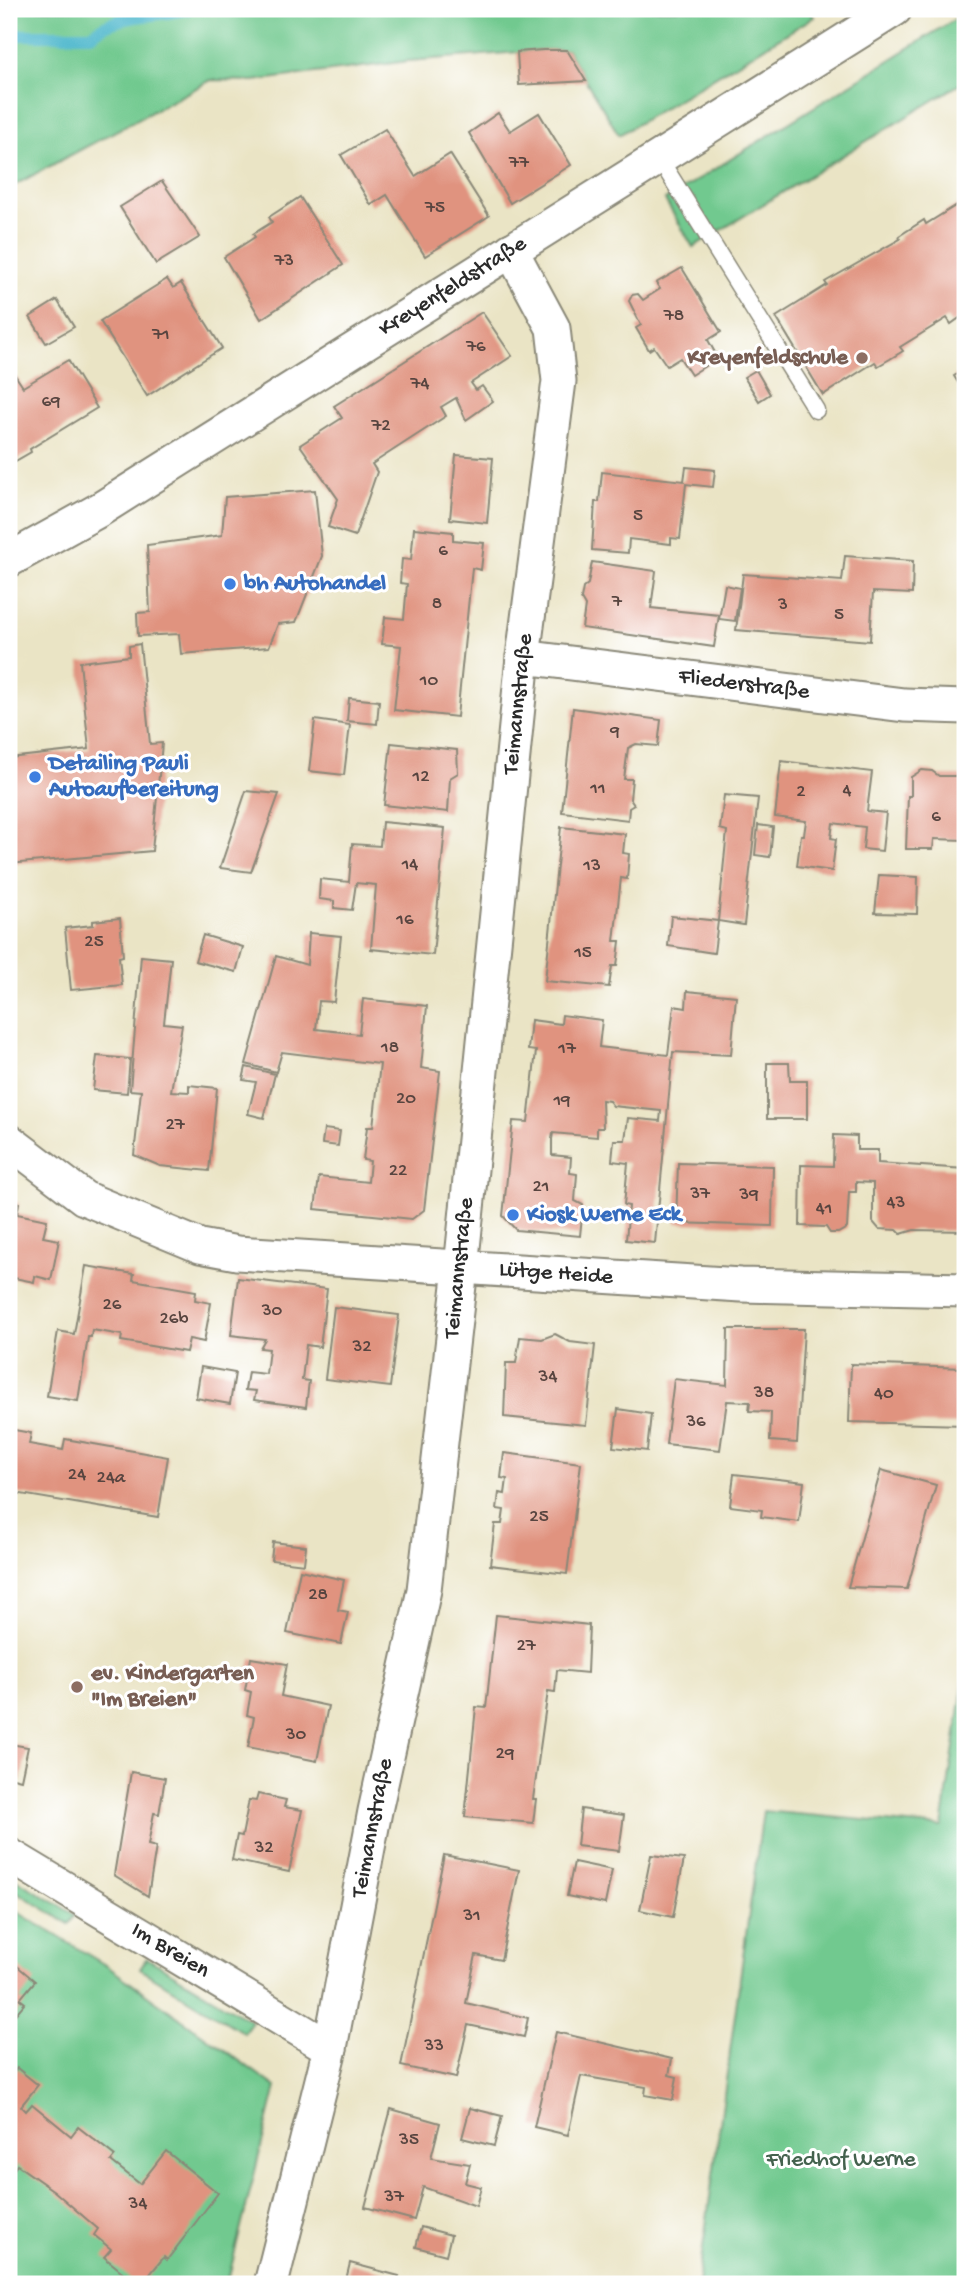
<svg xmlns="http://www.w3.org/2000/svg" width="974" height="2293" font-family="'Gochi Hand',sans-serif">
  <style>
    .green { fill: #71c98f; stroke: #4e7a5d; stroke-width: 2 }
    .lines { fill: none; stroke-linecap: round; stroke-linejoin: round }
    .stream { stroke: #4eb7cc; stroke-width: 12 }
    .building { fill: #e0937f }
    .lane-casing { stroke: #8a8878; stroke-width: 19 }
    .street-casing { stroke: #8a8878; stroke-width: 37 }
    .lane { stroke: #fff; stroke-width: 16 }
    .street { stroke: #fff; stroke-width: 33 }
    .education-dot { fill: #8d6e63; stroke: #fff; stroke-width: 2.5 }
    .shop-dot { fill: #3f7fe0; stroke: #fff; stroke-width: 2.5 }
    .labels { text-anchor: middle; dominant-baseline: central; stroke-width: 6; stroke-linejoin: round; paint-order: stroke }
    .number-label { font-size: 19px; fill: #584540 }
    .street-label { font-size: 23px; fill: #2b2b2b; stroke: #fff }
    .education-label { font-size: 23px; font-weight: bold; fill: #785e54; stroke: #fff; text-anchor: end }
    .shop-label { font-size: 23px; font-weight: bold; fill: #366cbe; stroke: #fff; text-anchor: start }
    .park-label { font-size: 23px; fill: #44624e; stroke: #fff }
  </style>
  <rect width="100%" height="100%" fill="#fff"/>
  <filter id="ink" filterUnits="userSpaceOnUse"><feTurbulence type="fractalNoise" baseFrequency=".0143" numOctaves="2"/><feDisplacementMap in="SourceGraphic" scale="14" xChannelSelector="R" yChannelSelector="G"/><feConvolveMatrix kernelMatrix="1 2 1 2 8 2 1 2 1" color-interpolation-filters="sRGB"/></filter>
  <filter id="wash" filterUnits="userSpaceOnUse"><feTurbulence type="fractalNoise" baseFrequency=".00686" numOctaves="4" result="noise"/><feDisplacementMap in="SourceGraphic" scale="28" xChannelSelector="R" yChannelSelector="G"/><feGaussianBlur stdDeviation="1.57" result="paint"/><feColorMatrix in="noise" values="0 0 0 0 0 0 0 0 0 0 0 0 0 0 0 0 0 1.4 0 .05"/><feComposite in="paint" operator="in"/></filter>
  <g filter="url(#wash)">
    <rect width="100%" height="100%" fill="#eae4c5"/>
    <g class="green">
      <polygon points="9,9 809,9 814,17 619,135 567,50 543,50 409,61 253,81 211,80 9,188"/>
      <polygon points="965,13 965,81 693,247 665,200"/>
      <polygon points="965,1673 965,2284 698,2284 763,1811 942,1827"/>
      <polygon points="9,1875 75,1915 69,1924 9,1887"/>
      <polygon points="9,1907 107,1966 276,2087 227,2284 9,2284"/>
      <polygon points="147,1958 252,2022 244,2033 140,1969"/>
    </g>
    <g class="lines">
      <path class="stream" d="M9 35H91C118 12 157 18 188 9"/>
    </g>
    <g id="blocks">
      <g class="building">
        <polygon points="543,50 567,50 586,81 519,85 517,52"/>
        <polygon points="498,113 510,131 539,113 571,165 510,203 469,133"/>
        <polygon points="385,129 415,176 450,154 489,216 425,256 387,195 371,205 341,155"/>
        <polygon points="162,181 200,237 156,264 120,207"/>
        <polygon points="300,197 343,265 261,319 224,257 255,237 253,234 272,222 269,217"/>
        <polygon points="965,200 965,314 951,324 947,318 900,347 903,351 890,359 878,366 875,362 823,395 776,317 827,285 825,282 900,239 899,236 924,220 926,224"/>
        <polygon points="682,268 721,332 708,340 718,358 691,375 680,358 667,366 654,347 649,350 636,328 641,325 629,301 632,295 638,294 643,300 660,289 656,283"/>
        <polygon points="167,279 173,288 181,283 222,348 147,396 100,321"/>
        <polygon points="57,300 74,327 46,343 30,317"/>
        <polygon points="482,312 512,356 471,383 476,390 482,386 493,401 466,420 456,398 441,407 446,416 372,464 377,472 355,536 328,527 338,499 300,445 342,418 334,406"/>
        <polygon points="68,360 97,408 30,449 31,452 12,463 9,461 9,424 13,421 9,414 9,366 23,387"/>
        <polygon points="965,369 965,394 954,376"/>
        <polygon points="756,370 770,394 759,401 744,377"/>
        <polygon points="456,455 493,458 487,523 450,519"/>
        <polygon points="686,467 715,470 713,487 686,484 680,539 671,538 671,544 629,539 628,553 592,550 595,502 599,502 602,472 684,481"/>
        <polygon points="315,490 322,556 296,622 278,624 269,647 181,654 179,634 138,636 137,613 150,612 147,545 222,535 225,497"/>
        <polygon points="414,528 453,532 453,540 484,543 481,570 472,568 457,717 394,710 401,646 382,644 385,617 404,619 407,584 400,583 402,559 411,560"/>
        <polygon points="845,556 913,561 912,594 873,592 870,641 736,630 743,574 842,581"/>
        <polygon points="592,562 656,571 651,608 719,615 714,647 582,628 585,606 581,599 583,588 588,584"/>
        <polygon points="725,585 740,588 735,621 719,619"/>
        <polygon points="140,644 150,744 162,743 152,851 9,864 9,758 89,749 80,662 129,656 129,646"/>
        <polygon points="349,698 379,701 377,724 347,721"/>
        <polygon points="573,708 661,720 658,746 636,744 628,748 624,779 632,779 630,799 634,805 629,808 628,820 562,812"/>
        <polygon points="315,720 350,725 344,775 309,771"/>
        <polygon points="391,743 457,750 458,773 450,778 448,812 384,805"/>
        <polygon points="781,761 872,772 867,811 886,813 882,851 863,849 865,827 833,823 831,838 836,839 832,871 797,866 801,835 804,835 806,821 775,817"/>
        <polygon points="922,770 932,771 939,776 965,776 965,840 934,839 933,849 906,849 908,796 911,796 911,777"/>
        <polygon points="246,791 279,794 251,872 220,868"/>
        <polygon points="724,795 758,798 744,925 718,921 727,831 720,829"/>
        <polygon points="382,822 445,828 433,955 371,949 376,885 356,883 352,910 334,908 334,901 319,899 320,879 349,882 352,844 380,846"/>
        <polygon points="758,825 773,827 770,857 755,855"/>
        <polygon points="561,827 625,834 623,853 629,854 627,879 621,878 614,941 620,941 617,966 612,966 609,987 545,981"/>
        <polygon points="879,875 918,877 917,914 875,913"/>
        <polygon points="671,916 718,921 714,953 668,946"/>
        <polygon points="120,918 123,956 119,957 122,985 71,990 65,928 93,925 93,921"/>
        <polygon points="309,933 341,936 334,1002 319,1001 316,1029 359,1034 363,999 427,1006 421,1068 440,1071 424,1210 412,1219 315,1209 319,1177 368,1182 370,1161 363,1160 367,1127 373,1127 380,1064 282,1052 276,1072 246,1064 276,956 307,965"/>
        <polygon points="203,935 243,947 236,972 195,961"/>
        <polygon points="141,956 171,959 164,1023 182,1025 171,1091 189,1092 189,1085 217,1088 209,1171 160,1166 134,1155 141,1091 130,1090"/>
        <polygon points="687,991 736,996 731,1055 673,1052 655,1243 626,1240 629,1206 624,1205 628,1163 612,1161 614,1140 625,1140 628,1118 660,1121 661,1111 613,1106 609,1101 602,1100 603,1128 597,1128 597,1137 553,1133 552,1139 552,1155 571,1157 570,1173 577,1174 575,1201 583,1205 580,1236 516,1230 503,1216 513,1121 528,1122 536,1051 528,1050 531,1020 561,1024 562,1015 602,1020 599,1047 668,1055 674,1006 686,1008"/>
        <polygon points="97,1056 130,1059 127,1093 93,1090"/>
        <polygon points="767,1063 789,1063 790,1081 807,1081 807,1119 767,1119"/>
        <polygon points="246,1067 275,1074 264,1118 248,1114 256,1082 243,1080"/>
        <polygon points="324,1129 340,1131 338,1146 322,1144"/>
        <polygon points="834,1135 857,1136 857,1150 878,1150 878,1163 965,1169 965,1231 914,1230 901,1234 897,1230 879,1229 873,1222 873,1183 856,1182 856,1192 849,1192 847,1228 838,1233 830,1233 826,1227 800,1226 801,1165 833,1166"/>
        <polygon points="678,1163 773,1166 772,1226 676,1223"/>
        <polygon points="9,1200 19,1203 17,1214 47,1220 43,1237 59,1240 51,1280 35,1276 34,1282 9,1277"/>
        <polygon points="86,1266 134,1274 133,1280 196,1291 195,1300 211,1303 204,1342 189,1339 186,1352 121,1341 122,1335 92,1330 91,1337 88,1337 78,1401 47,1396 58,1331 74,1334"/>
        <polygon points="238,1278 327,1289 320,1347 306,1345 302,1380 309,1381 306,1407 254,1400 256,1391 245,1390 248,1372 266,1374 269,1349 260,1348 265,1339 231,1335"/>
        <polygon points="334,1307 399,1315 390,1387 325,1379"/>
        <polygon points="728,1329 804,1329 797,1443 770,1441 771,1412 749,1411 750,1402 727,1401 720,1450 666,1444 674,1379 727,1385"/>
        <polygon points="555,1334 570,1342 595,1345 586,1425 504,1417 506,1363 516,1363 520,1337 542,1339"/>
        <polygon points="851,1364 965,1368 965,1425 849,1422"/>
        <polygon points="201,1367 235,1373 230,1404 196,1398"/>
        <polygon points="618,1409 651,1414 647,1451 613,1447"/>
        <polygon points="9,1429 31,1433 29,1444 63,1450 65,1439 168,1457 158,1517 9,1492"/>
        <polygon points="504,1453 581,1463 567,1574 490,1565 495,1524 502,1524 504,1510 497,1509 499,1493 505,1494 507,1479 501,1478"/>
        <polygon points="881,1470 936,1485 907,1589 848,1587"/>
        <polygon points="734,1474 804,1482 799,1522 761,1517 762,1510 730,1506"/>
        <polygon points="273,1542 306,1546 304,1564 271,1560"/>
        <polygon points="300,1570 344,1580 338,1610 348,1612 341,1644 287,1633"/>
        <polygon points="496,1615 589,1625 587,1673 557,1670 555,1692 548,1691 533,1799 536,1799 533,1823 465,1817 476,1707 486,1708"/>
        <polygon points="251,1658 287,1664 281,1696 328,1706 317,1761 248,1747 254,1717 247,1715 251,1692 245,1690"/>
        <polygon points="10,1744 28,1747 21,1780 9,1777"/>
        <polygon points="131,1772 165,1778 159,1814 154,1813 148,1845 156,1847 148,1896 114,1875"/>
        <polygon points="258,1794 286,1800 284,1807 302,1810 289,1872 232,1860 237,1835 242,1836 249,1800 256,1801"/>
        <polygon points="581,1809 624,1815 619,1851 577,1846"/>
        <polygon points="444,1855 519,1870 501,1960 476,1955 466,2003 528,2018 524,2037 468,2025 456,2078 401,2066"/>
        <polygon points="651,1855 684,1859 673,1917 640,1910"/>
        <polygon points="574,1862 612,1870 605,1904 567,1896"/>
        <polygon points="9,1959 35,1981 20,1999 25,2003 13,2017 9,2013"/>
        <polygon points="556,2032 672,2059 669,2075 677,2077 673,2100 645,2095 646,2087 581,2076 568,2135 534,2127"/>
        <polygon points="17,2068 38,2085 21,2106 26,2111 32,2104 71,2136 78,2127 115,2156 111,2161 140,2184 166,2151 218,2193 167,2260 164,2257 142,2284 137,2284 104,2257 111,2249 94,2235 98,2229 54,2191 17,2165 9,2176 9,2071 12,2074"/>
        <polygon points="470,2108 502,2116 494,2146 462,2138"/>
        <polygon points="391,2109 440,2123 431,2158 470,2164 465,2183 481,2187 476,2206 423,2187 414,2220 365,2207"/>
        <polygon points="421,2227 451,2235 446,2255 416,2247"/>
        <polygon points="350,2263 399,2276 396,2284 345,2284"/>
      </g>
    </g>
  </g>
  <g filter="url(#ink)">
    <use href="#blocks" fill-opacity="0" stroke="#8a8878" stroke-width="2"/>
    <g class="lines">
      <g class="lane-casing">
        <polyline id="lane" points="659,158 816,410"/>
      </g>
      <g class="street-casing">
        <g id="street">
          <polyline points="9,560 99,510 895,9"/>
          <polyline points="523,657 904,705 965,707"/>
          <polyline points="9,1141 84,1198 200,1246 237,1253 741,1285 965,1290"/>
          <polyline points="9,1855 330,2048"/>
          <polyline points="271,2284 330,2048 375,1811 424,1590 461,1268 523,657 559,381 553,328 511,250"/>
        </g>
      </g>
      <use href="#lane" class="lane"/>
      <use href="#street" class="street"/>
    </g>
  </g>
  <g class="education-dot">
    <circle cx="862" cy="358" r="7"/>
    <circle cx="77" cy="1687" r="7"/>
  </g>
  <g class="shop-dot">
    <circle cx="230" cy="584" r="7"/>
    <circle cx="35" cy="777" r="7"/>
    <circle cx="513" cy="1215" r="7"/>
  </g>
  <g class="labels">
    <g class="number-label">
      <text x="519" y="163">77</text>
      <text x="435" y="208">75</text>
      <text x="284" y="261">73</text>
      <text x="674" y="316">78</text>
      <text x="161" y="335">71</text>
      <text x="476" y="347">76</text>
      <text x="420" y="384">74</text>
      <text x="51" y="402">69</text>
      <text x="381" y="426">72</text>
      <text x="638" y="516">5</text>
      <text x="443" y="551">6</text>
      <text x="617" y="602">7</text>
      <text x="437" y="604">8</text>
      <text x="783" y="605">3</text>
      <text x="839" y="615">5</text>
      <text x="429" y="681">10</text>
      <text x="615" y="732">9</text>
      <text x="421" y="777">12</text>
      <text x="598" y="789">11</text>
      <text x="847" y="791">4</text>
      <text x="801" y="792">2</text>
      <text x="936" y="817">6</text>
      <text x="410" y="865">14</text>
      <text x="592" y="866">13</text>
      <text x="405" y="920">16</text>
      <text x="94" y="942">25</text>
      <text x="583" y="953">15</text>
      <text x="390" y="1048">18</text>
      <text x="567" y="1049">17</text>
      <text x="406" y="1099">20</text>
      <text x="562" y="1101">19</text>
      <text x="175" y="1125">27</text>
      <text x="398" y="1171">22</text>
      <text x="541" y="1187">21</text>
      <text x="700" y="1194">37</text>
      <text x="749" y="1195">39</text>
      <text x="896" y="1203">43</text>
      <text x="824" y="1209">41</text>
      <text x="112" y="1305">26</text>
      <text x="272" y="1311">30</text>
      <text x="174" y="1319">26b</text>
      <text x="362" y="1347">32</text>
      <text x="548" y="1377">34</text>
      <text x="764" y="1393">38</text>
      <text x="884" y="1394">40</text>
      <text x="696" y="1422">36</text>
      <text x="77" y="1475">24</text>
      <text x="111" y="1478">24a</text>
      <text x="539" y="1517">25</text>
      <text x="318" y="1595">28</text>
      <text x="526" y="1646">27</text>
      <text x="296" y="1735">30</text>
      <text x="505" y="1754">29</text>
      <text x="264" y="1848">32</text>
      <text x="472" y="1916">31</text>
      <text x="434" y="2046">33</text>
      <text x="409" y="2140">35</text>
      <text x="394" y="2197">37</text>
      <text x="138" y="2204">34</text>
    </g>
    <g class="street-label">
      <text transform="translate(453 287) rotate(-32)">Kreyenfeldstraße</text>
      <text transform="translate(744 685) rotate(7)">Fliederstraße</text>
      <text transform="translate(519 704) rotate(-84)">Teimannstraße</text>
      <text transform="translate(460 1268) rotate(-84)">Teimannstraße</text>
      <text transform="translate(556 1274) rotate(4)">Lütge Heide</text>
      <text transform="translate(373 1828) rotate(-79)">Teimannstraße</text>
      <text transform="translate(170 1951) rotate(31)">Im Breien</text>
    </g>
    <g class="education-label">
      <text x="848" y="358">Kreyenfeldschule</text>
      <text x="91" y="1674" text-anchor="start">ev. Kindergarten<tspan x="91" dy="26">"Im Breien"</tspan></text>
    </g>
    <g class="shop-label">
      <text x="244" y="584">bh Autohandel</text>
      <text x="49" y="764">Detailing Pauli<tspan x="49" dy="26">Autoaufbereitung</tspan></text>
      <text x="527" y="1215">Kiosk Werne Eck</text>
    </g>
    <g class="park-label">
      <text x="841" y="2160">Friedhof Werne</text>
    </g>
  </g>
  <rect width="974" height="2293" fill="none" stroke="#fff" stroke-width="35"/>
</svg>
